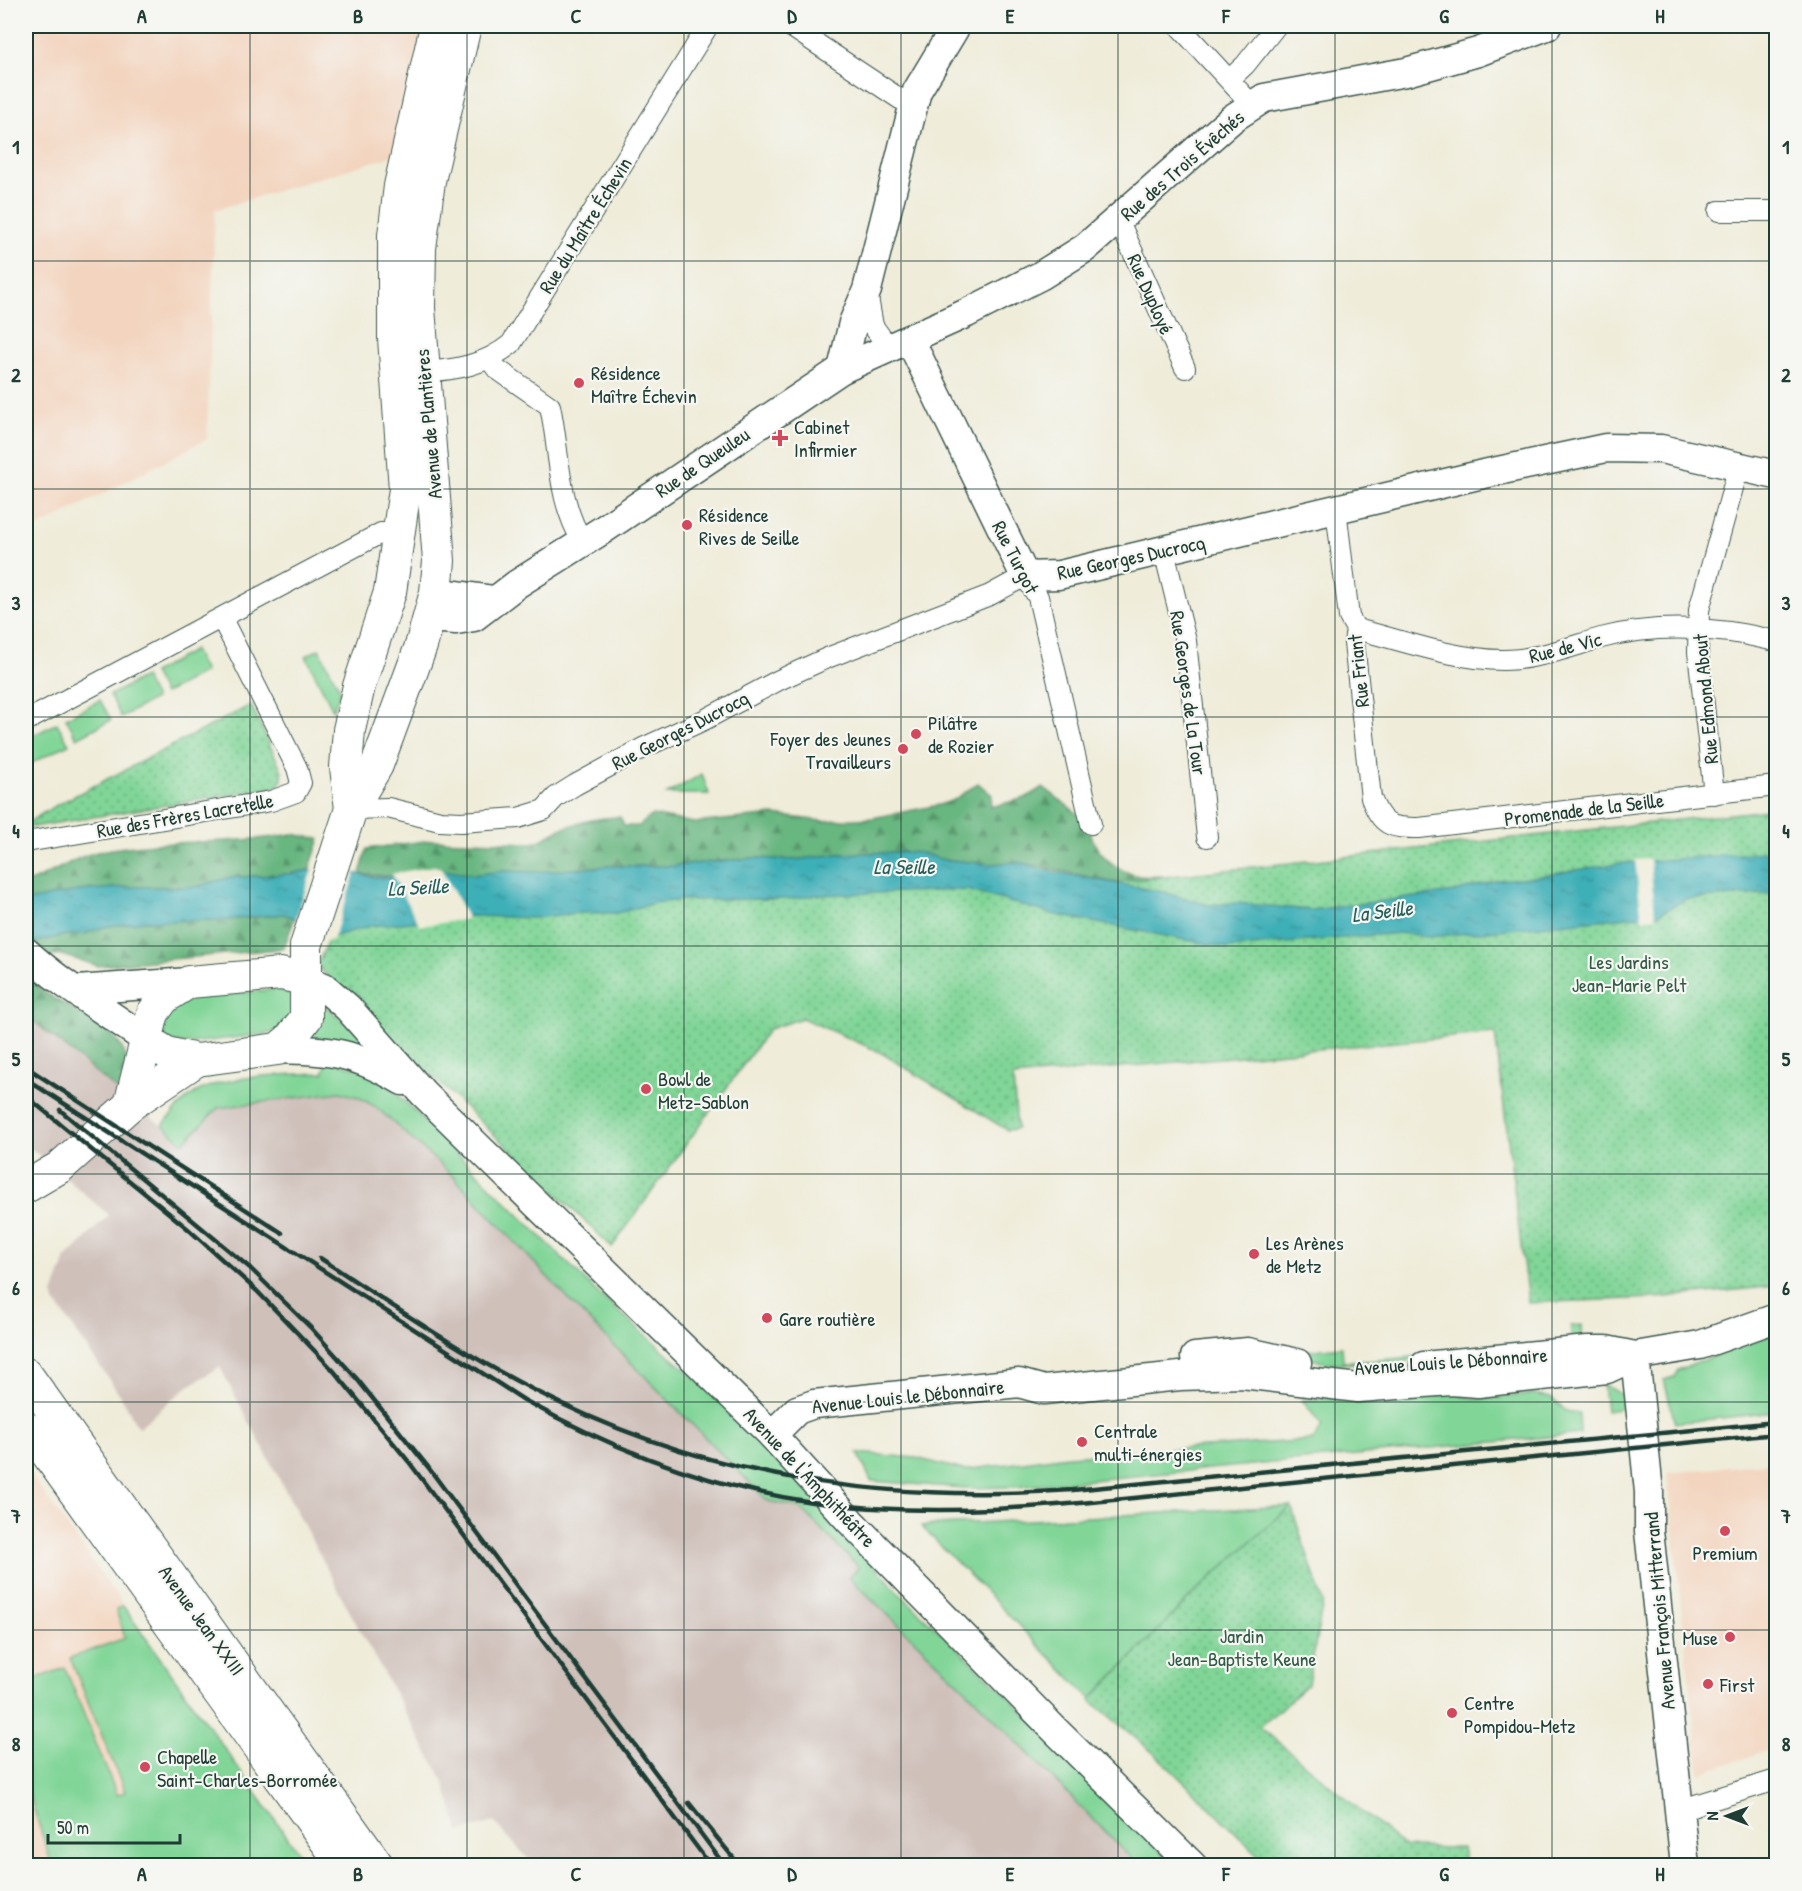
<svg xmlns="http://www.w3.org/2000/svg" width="1802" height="1891" font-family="'Patrick Hand',sans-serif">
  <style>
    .built { fill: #f3d4be }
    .railway { fill: #cfc0ba }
    .green { fill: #80d597; stroke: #508966; stroke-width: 1.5 }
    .forest { fill: url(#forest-firs); stroke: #447a5a; stroke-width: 1.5 }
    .park { fill: url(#park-dots); stroke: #508966; stroke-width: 1.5 }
    .water { fill: url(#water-ripples); stroke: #2e7676; stroke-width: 1.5 }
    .pier { fill: #efecd9 }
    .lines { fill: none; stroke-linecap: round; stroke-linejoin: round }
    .street-casing { stroke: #3e574d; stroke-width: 22 }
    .secondary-casing { stroke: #3e574d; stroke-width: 31 }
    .primary-casing { stroke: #3e574d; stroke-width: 34 }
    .street { stroke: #fff; stroke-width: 20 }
    .secondary { stroke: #fff; stroke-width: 28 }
    .primary { stroke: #fff; stroke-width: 32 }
    .rail { stroke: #1f3d34; stroke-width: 4.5 }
    .grid { fill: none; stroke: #1f3d34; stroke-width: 1.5; stroke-opacity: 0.55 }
    .poi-dot { fill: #d1495b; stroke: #f6f6f2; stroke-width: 2 }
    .labels { text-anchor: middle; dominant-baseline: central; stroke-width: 4.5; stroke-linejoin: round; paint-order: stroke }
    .street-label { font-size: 20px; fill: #1f3d34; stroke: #f6f6f2 }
    .poi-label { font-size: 20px; fill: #1f3d34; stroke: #f6f6f2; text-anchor: start }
    .park-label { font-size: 20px; fill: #325b48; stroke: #f6f6f2 }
    .water-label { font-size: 21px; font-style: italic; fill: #285f5b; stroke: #f6f6f2 }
    .neatline { fill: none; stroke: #1f3d34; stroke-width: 2 }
    .grid-label { font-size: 20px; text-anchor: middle; font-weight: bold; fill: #1f3d34 }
  </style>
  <defs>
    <pattern id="forest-firs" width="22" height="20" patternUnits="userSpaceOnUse" patternTransform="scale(1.5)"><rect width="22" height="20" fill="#68b680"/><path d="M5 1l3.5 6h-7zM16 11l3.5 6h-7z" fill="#55956a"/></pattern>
    <pattern id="park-dots" width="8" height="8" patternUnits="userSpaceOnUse" patternTransform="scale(1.5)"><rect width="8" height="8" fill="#80d597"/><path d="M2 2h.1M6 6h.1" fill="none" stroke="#68ae7c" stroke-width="1.8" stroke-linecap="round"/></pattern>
    <pattern id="water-ripples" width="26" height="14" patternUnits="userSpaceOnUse" patternTransform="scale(1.5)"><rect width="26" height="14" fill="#3eafb7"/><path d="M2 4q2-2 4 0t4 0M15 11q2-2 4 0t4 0" fill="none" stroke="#339096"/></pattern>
  </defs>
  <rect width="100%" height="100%" fill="#f6f6f2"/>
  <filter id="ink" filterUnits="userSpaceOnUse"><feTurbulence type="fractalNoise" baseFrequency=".0167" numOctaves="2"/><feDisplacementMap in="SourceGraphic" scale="12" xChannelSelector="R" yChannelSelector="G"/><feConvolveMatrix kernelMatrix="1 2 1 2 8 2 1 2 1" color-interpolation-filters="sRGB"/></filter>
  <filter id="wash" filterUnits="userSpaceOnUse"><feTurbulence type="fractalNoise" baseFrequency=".008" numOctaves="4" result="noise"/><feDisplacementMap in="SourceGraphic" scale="24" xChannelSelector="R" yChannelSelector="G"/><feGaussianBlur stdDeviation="1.35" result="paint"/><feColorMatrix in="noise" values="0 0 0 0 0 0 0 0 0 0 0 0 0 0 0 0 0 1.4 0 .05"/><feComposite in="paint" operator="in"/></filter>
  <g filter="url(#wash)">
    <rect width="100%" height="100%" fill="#efecd9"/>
    <g class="built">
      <polygon points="26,26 428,26 395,155 215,210 207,439 26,534"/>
      <polygon points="1776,1462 1776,1748 1699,1773 1667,1473"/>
      <polygon points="26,1468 296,1849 308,1865 26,1865"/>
    </g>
    <polygon class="railway" points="26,1015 183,1143 218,1108 340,1092 358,1097 376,1107 454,1177 571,1302 768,1501 799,1507 859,1567 849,1577 966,1690 1138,1865 535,1866 494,1822 459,1832 444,1782 360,1631 220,1367 187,1387 138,1428 124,1401 55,1302 53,1294 66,1258 109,1215 26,1144"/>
    <g class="green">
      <polygon points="319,649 341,691 333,710 306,656"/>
      <polygon points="194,650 205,672 164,694 153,673"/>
      <polygon points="144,677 155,699 121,717 110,695"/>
      <polygon points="100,700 111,720 77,738 66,718"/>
      <polygon points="57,723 69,744 26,766 26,739"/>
      <polygon points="702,774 709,794 667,794"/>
      <polygon points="279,989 293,995 295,1016 273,1033 184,1044 167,1041 160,1026 167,1012 192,998"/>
      <polygon points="317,999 383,1054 308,1036"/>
      <path d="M328 1060 376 1073 600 1295 749 1425 901 1595 1003 1691 1174 1865H1138L966 1690 849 1577 859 1567 799 1507 768 1501 571 1302 454 1177 376 1107 358 1097 340 1092 218 1108 183 1143 163 1125C173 1114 182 1101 195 1093 226 1074 287 1075 323 1073Z"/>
      <polygon points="1582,1325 1583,1344 1379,1364 1327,1363 1286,1353 1342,1347 1343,1361 1370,1361 1571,1342 1571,1326"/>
      <polygon points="1776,1332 1776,1412 1675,1423 1664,1380 1674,1377 1678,1370"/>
      <polygon points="1603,1384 1624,1396 1629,1408 1606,1411"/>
      <polygon points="1448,1392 1476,1399 1536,1394 1551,1398 1566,1411 1579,1413 1580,1434 1017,1487 965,1488 871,1481 858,1453 916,1458 964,1470 1068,1456 1313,1440 1322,1426 1302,1400"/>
      <polygon points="1291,1506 1195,1592 1091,1699 921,1526"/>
      <polygon points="123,1606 296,1849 308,1865 52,1865 26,1785 26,1682 65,1668 117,1795 125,1792 70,1658 125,1638 116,1610"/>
    </g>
    <g class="forest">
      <path d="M978 783 992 795 991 807 1025 798 1043 787 1091 824C1087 849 1117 871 1139 876 1146 877 1156 876 1163 876L1140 888 1020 862 990 864 939 859 924 853 905 852 838 854 795 860 755 858 671 866H610L537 872 502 871 475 875 434 869 402 877 360 874 367 849 432 840 533 843C545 840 552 832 563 828 582 821 600 817 620 817L624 826H639L652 815 694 823 774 815 822 821 872 818 939 805 954 800Z"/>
      <path d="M292 834 320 839 309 870 288 874 228 878 195 887H128L79 891 26 901V883C52 875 73 857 101 851 163 838 230 846 292 834Z"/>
      <polygon points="284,914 295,918 284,947 278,949 98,966 62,955 42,958 26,944 66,935 85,934 103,927 146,921 226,920"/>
      <path d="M26 974C33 982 40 990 50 996 82 1016 152 1041 117 1090L26 1015Z"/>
    </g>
    <g class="park">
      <polygon points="251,705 282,771 282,780 276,787 26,828 26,824 53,807"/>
      <polygon points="1776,809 1776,1286 1655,1298 1528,1303 1495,1033 1013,1077 1017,1129 1007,1130 880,1052 802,1018 769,1029 612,1247 317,966 343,905 931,870 967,890 990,896"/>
      <polygon points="1291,1506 1323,1602 1308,1684 1260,1727 1405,1847 1462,1848 1466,1865 1269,1865 1157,1756 1090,1700 1195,1592"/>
    </g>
    <polygon class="water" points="1776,851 1776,893 1686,899 1659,914 1428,937 1401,933 1228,948 1056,915 967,890 815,895 789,899 682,900 655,903 617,913 578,913 534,918 471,916 371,926 328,938 310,924 284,914 226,920 146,921 103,927 85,934 66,935 26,944 26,901 79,891 128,887 195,887 228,878 288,874 325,868 374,877 402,877 434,869 475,875 502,871 537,872 610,866 671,866 755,858 795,860 838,854 905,852 924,853 939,859 990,864 1020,862 1045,870 1163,892 1208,905 1237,903 1311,910 1455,892 1498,880 1534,877 1613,864"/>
    <g class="pier">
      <polygon points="1650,859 1655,917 1642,919 1635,860"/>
      <polygon points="325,865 356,870 333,940 328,941 309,926 295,921 313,867"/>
      <polygon points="434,866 441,868 468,919 420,926 392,874"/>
    </g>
  </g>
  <g filter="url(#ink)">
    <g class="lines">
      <g class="street-casing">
        <g id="street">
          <polyline points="790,26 900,99 913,105"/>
          <polyline points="1179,26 1252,105"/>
          <polyline points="1230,79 1245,65 1276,26"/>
          <polyline points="1719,211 1776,211"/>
          <polyline points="1118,219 1185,368"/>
          <polyline points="867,292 873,326 889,348"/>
          <path d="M490 360 497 369 550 406C560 451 557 501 583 542"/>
          <path d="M423 372C456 370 485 365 511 344L708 26"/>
          <path d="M1336 509 1349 617 1356 629 1354 643 1371 798C1382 826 1390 828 1419 828L1776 786"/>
          <polyline points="1164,551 1186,641 1207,837"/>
          <path d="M1356 629C1401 640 1456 660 1503 660 1536 660 1569 647 1601 638 1659 623 1718 627 1776 641"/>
          <polyline points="26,721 381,533 400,533"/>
          <polyline points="1714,794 1698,652 1699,610 1739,466"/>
          <polyline points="351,809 388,808 440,821 461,822 518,818 544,810 556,797 575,785 645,747 704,720 779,680 827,658 990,595 1025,576 1038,597 1091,824"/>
          <polyline points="26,842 271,801 296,792 301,783 297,768 222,619"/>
          <polyline points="1679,1810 1776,1780"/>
        </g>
      </g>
      <g class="secondary-casing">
        <g id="secondary">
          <polyline points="910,340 1025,576 1059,575 1479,475 1606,448 1661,449 1776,475"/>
          <polyline points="842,369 853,323 867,290 917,91 956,26"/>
          <polyline points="436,592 494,600"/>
          <polyline points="429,618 456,620 474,617 517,584 601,531 842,369 967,313 1040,276 1085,248 1233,118 1264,98 1406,72 1478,52 1547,26"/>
          <path d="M26 952C62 985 106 1011 146 1040"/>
          <polyline points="307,980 324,987 348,1008 423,1093 772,1435 850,1521 1056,1731 1193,1866"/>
          <polyline points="77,990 189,982"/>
          <path d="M278 1049C336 1051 352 1052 403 1081"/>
          <polyline points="1635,1356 1649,1492 1649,1531 1685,1866"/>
          <polyline points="1195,1357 1248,1352 1297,1363"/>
          <polyline points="1424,1366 1588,1350 1606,1350 1635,1356"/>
          <polyline points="772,1435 797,1410 814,1404 1019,1383 1044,1390 1180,1376 1242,1374 1358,1388 1451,1381 1478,1383 1607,1369 1635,1356 1700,1345 1776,1318"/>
        </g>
      </g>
      <g class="primary-casing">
        <g id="primary">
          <polyline points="351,809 346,767 349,730 359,686 390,592 405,489 394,338 394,235 400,186 436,26"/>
          <polyline points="146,1040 167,1053 197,1060 278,1049 289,1040 306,1018 306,946 351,809 377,765 421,646 436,592 439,561 419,308 420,248 429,181 465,26"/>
          <polyline points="130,1105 153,1013 164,998 189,982 281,974 307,980"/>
          <polyline points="26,1187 60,1167 130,1105 197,1060"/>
          <polyline points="26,1374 378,1866"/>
          <polyline points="26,1428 48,1455 344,1866"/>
        </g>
      </g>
      <use href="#street" class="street"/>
      <use href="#secondary" class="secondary"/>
      <use href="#primary" class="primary"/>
      <g class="rail">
        <polyline points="26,1067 282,1233"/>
        <path d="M26 1079 524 1400C614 1450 709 1487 812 1502 964 1523 1120 1498 1272 1484 1440 1468 1608 1450 1776 1434"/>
        <polyline points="26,1096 187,1228 257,1291 333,1370 409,1462 711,1866"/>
        <polyline points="60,1110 250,1268 312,1329 357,1379 428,1467 725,1866"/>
        <path d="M320 1258C389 1303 458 1351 532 1389 705 1479 880 1503 1073 1490L1776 1422"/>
        <polyline points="689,1803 740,1866"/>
      </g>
    </g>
  </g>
  <path class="grid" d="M250 26V1866M467 26V1866M684 26V1866M901 26V1866M1118 26V1866M1335 26V1866M1552 26V1866M26 261H1776M26 489H1776M26 717H1776M26 946H1776M26 1174H1776M26 1402H1776M26 1630H1776"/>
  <g class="poi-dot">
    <circle cx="579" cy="383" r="6"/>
    <path d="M777 429h6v6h6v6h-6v6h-6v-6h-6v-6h6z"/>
    <circle cx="687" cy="525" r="6"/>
    <circle cx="916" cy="734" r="6"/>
    <circle cx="903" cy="749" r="6"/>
    <circle cx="646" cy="1089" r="6"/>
    <circle cx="1254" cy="1254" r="6"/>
    <circle cx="767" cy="1318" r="6"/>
    <circle cx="1082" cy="1442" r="6"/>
    <circle cx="1725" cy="1531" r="6"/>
    <circle cx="1730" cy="1637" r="6"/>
    <circle cx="1708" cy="1684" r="6"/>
    <circle cx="1452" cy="1713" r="6"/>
    <circle cx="145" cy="1767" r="6"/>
  </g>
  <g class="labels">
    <g class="street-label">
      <text transform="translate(1182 165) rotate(-41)">Rue des Trois Évêchés</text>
      <text transform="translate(585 225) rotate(-58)">Rue du Maître Échevin</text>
      <text transform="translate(1151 294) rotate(66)">Rue Duployé</text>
      <text transform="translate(428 424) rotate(-95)">Avenue de Plantières</text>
      <text transform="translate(702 462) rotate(-34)">Rue de Queuleu</text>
      <text transform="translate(1016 557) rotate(63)">Rue Turgot</text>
      <text transform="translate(1131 557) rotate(-12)">Rue Georges Ducrocq</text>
      <text transform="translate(1565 647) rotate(-14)">Rue de Vic</text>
      <text transform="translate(1358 671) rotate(-96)">Rue Friant</text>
      <text transform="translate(1189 693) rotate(82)">Rue Georges de La Tour</text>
      <text transform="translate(1705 699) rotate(-95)">Rue Edmond About</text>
      <text transform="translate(680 730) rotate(-27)">Rue Georges Ducrocq</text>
      <text transform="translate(1584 809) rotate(-7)">Promenade de la Seille</text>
      <text transform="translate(185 815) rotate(-10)">Rue des Frères Lacretelle</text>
      <text transform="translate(1451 1361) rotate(-4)">Avenue Louis le Débonnaire</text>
      <text transform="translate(908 1396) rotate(-6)">Avenue Louis le Débonnaire</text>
      <text transform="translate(810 1477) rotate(47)">Avenue de l'Amphithéâtre</text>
      <text transform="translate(1659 1611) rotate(-95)">Avenue François Mitterrand</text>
      <text transform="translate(202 1620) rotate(54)">Avenue Jean XXIII</text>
    </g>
    <g class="poi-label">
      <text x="591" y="372">Résidence<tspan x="591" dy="23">Maître Échevin</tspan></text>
      <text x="794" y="426">Cabinet<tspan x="794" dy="23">Infirmier</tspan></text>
      <text x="699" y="514">Résidence<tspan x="699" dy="23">Rives de Seille</tspan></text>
      <text x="928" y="722">Pilâtre<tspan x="928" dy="23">de Rozier</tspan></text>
      <text x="891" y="738" text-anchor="end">Foyer des Jeunes<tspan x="891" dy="23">Travailleurs</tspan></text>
      <text x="658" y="1078">Bowl de<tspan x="658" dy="23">Metz-Sablon</tspan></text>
      <text x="1266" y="1242">Les Arènes<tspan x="1266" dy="23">de Metz</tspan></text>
      <text x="779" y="1318">Gare routière</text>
      <text x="1094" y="1430">Centrale<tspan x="1094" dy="23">multi-énergies</tspan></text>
      <text x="1725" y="1552" text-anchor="middle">Premium</text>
      <text x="1718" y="1637" text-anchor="end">Muse</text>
      <text x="1720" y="1684">First</text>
      <text x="1464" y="1702">Centre<tspan x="1464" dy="23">Pompidou-Metz</tspan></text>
      <text x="157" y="1756">Chapelle<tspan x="157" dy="23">Saint-Charles-Borromée</tspan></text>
    </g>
    <g class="park-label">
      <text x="1629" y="961">Les Jardins<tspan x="1629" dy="23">Jean-Marie Pelt</tspan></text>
      <text x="1242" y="1635">Jardin<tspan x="1242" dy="23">Jean-Baptiste Keune</tspan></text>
    </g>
    <g class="water-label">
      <text x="904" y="866">La Seille</text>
      <text transform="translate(418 887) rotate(-3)">La Seille</text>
      <text transform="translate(1382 911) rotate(-7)">La Seille</text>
    </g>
  </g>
  <rect width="1802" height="1891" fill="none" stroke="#f6f6f2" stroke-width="66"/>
  <g transform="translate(1727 1816) rotate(270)" stroke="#f6f6f2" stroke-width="4.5" paint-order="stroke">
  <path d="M0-4.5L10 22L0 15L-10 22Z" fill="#1f3d34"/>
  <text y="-9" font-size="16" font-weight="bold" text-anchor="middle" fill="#1f3d34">N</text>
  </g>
  <path d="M48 1834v9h132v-9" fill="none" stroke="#1f3d34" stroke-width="3"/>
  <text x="57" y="1834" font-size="18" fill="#1f3d34" stroke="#f6f6f2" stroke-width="4.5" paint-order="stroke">50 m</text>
  <rect x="33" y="33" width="1736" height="1825" class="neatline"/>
  <g class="grid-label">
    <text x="142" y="23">A</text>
    <text x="358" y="23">B</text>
    <text x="576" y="23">C</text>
    <text x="792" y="23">D</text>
    <text x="1010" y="23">E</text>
    <text x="1226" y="23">F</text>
    <text x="1444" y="23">G</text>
    <text x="1660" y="23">H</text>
    <text x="16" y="154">1</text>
    <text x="1786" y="154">1</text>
    <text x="16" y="382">2</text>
    <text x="1786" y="382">2</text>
    <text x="16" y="610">3</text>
    <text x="1786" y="610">3</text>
    <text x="16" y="838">4</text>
    <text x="1786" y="838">4</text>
    <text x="16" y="1066">5</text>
    <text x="1786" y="1066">5</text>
    <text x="16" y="1295">6</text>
    <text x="1786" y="1295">6</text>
    <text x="16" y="1523">7</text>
    <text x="1786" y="1523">7</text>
    <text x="16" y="1751">8</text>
    <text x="1786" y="1751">8</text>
    <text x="142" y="1881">A</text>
    <text x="358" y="1881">B</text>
    <text x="576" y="1881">C</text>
    <text x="792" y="1881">D</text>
    <text x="1010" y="1881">E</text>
    <text x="1226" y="1881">F</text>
    <text x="1444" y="1881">G</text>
    <text x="1660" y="1881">H</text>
  </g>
</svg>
